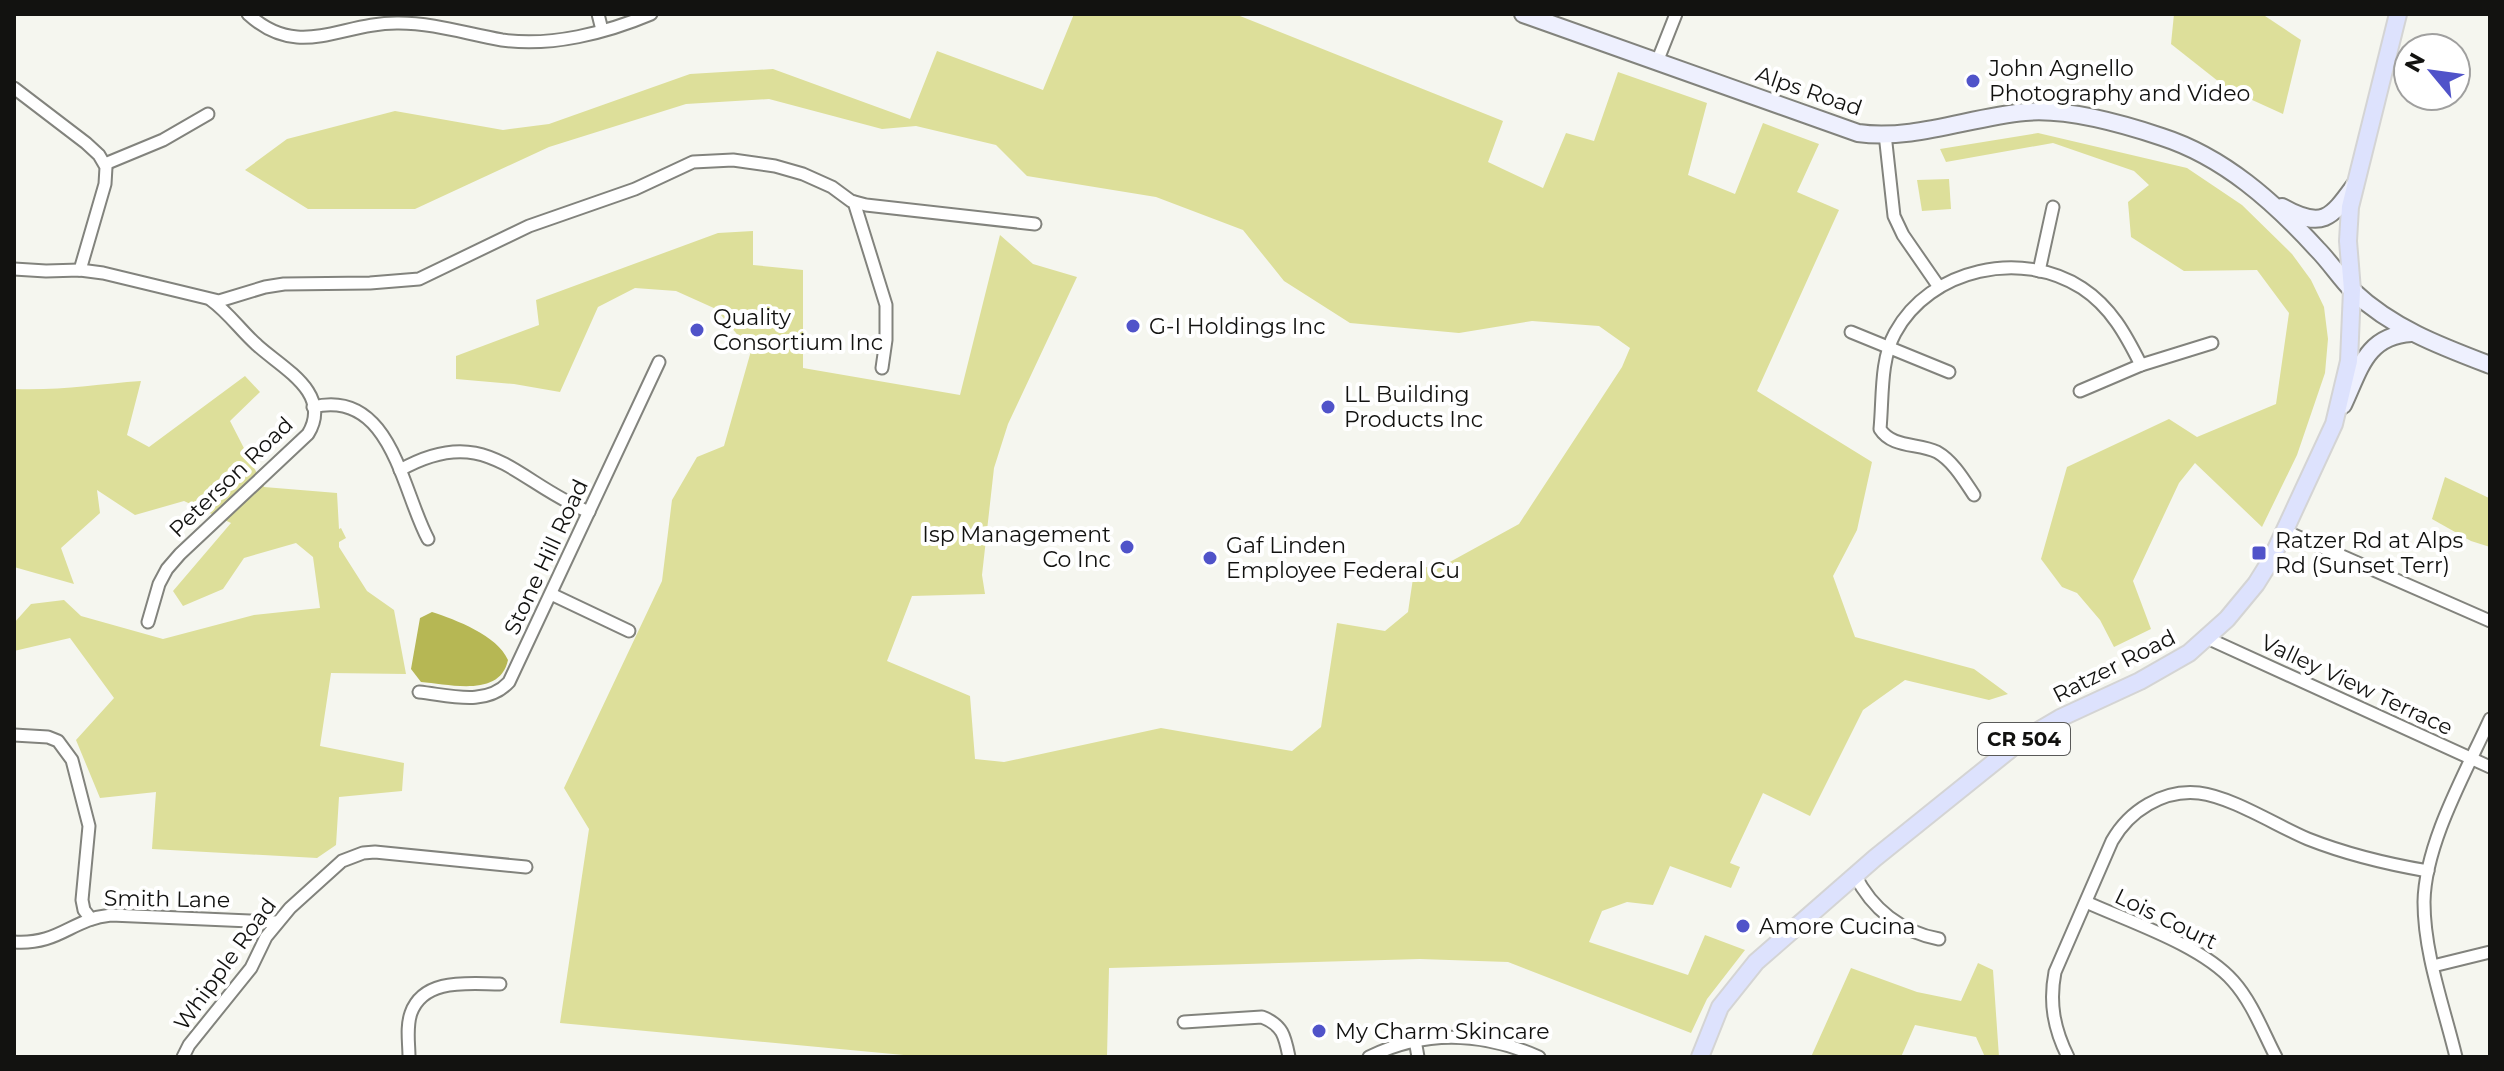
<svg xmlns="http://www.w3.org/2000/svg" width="2504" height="1071" font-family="Montserrat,sans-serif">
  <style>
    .green { fill: #dddf9a }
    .water { fill: #b6b754 }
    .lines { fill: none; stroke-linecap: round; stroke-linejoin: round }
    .street-casing { stroke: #82837d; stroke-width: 15 }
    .secondary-casing { stroke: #82837d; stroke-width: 20 }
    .primary-casing { stroke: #d4d4d4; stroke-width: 20 }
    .street { stroke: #fff; stroke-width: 11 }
    .secondary { stroke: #eef0fe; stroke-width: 16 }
    .primary { stroke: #dde2fd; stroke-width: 16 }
    .poi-dot { fill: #5053c9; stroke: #fff; stroke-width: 3 }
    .labels { text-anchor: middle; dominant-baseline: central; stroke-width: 8; stroke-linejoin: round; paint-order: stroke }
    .shield { fill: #fff; stroke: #595958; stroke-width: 2 }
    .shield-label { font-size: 20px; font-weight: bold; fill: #121210 }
    .poi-label { font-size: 22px; fill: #121210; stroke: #fff; text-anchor: start }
    .street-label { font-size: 22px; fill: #121210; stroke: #fff }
  </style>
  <rect width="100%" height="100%" fill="#f5f6ef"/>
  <g class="green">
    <polygon points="1074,14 1235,14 1503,121 1488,162 1543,188 1566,133 1594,141 1618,72 1707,103 1688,175 1735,194 1763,123 1819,144 1797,192 1839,210 1757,391 1872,462 1857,530 1833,576 1855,637 1974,669 2008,694 1989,700 1905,680 1863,710 1810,816 1763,793 1730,863 1740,867 1731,888 1670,866 1653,905 1627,902 1602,911 1589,942 1688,975 1705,935 1745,950 1707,999 1691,1033 1508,962 1420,959 1109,968 1107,1057 925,1057 560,1023 589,829 564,788 662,581 672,500 697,457 724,446 751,351 716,309 676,291 635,288 598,307 560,392 514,384 456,379 456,356 539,325 536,300 718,233 753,231 753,265 803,270 803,368 960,395 1000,235 1033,264 1077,277 1008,424 994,468 982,575 985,594 912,596 887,661 970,696 975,759 1004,762 1161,728 1292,751 1321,727 1337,623 1385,631 1408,612 1415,565 1437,569 1519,524 1622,367 1630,348 1599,326 1532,321 1459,333 1350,323 1284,281 1243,230 1156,197 1027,176 996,145 916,126 882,129 769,99 686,104 549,147 415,209 308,209 245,170 287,139 395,111 503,130 549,124 690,74 773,69 910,119 937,51 1043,90"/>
    <polygon points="2174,14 2262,14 2301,40 2283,114 2228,89 2171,44"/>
    <polygon points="2038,133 2187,168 2242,205 2292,254 2311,280 2324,307 2328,339 2325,373 2297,455 2262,527 2195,463 2179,483 2133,581 2151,629 2114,647 2100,620 2077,593 2062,587 2041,559 2067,467 2169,419 2197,437 2276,404 2289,313 2257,270 2184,271 2131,237 2128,202 2149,185 2134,171 2053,143 1946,162 1940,149"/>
    <polygon points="1949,179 1951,209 1922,211 1917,180"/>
    <path d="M245 376 260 392 230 421 264 487 337 493 339 529 341 528 346 538 339 542V547L367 591 394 610 406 674 331 673 320 746 404 763 402 791 339 797 336 845 317 858 152 849 156 792 100 798 76 740 114 698 70 638 14 651V623L31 604 64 600 81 616 163 639 254 615 320 608 313 557 296 543 244 558 223 589 183 606 173 591 231 523 184 501 135 515 97 490 100 513 61 548 74 584 14 567V389C57 391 98 384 141 381L127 435 149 447Z"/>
    <polygon points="2445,477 2489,498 2490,496 2490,547 2471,541 2432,519"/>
    <polygon points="1978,963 1993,970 1999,1057 1985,1057 1976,1037 1915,1025 1901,1057 1811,1057 1851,968 1917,992 1961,1001"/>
  </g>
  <path class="water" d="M432 612C456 620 497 635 508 660 500 698 449 684 421 682L411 669 420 618Z"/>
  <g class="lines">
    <g class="street-casing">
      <g id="street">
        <path d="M248 14C299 61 341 22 399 23 434 23 467 34 502 40 551 47 606 33 651 14"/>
        <polyline points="598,14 602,30"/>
        <polyline points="1657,62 1676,14"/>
        <polyline points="14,88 86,143 99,155 106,167 105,184 80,270"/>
        <polyline points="1885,134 1894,216 1903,235 1939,287"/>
        <polyline points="105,164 163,140 208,114"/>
        <polyline points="854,202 886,305 886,340 882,368"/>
        <polyline points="14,269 46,271 80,270 103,273 219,301 265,287 284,284 370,283 419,279 529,226 635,189 693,162 733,160 775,166 803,174 832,187 851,201 866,205 1035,224"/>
        <polyline points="2039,271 2053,207"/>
        <polyline points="1851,332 1949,372"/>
        <polyline points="2080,391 2141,365 2212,343"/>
        <path d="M313 407C391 388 402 491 428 539"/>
        <path d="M400 470C487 421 515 482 589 512"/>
        <path d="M1974 495C1964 480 1953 461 1937 452 1918 443 1892 448 1880 429 1883 398 1880 360 1895 333 1930 268 2022 249 2082 288 2111 307 2126 335 2141 365"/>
        <polyline points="2285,531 2490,621"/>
        <polyline points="551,594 629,631"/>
        <path d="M148 622 159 584 167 569 180 554 308 434C333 393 282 368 257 345 241 331 229 313 211 300"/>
        <polyline points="2207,638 2490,767"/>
        <path d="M419 692C449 695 486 707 509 682L659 362"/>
        <polyline points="14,735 48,737 58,741 72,760 89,826 82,900 84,910 91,919"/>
        <path d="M1855 875C1872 909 1901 932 1939 939"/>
        <path d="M2086 902C2130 922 2201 945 2233 981 2252 1002 2263 1032 2276 1057"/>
        <path d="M14 942C60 945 71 919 111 915L276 922"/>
        <polyline points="2433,966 2490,952"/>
        <path d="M1184 1022 1262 1017C1283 1025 1285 1037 1289 1057"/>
        <polyline points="1415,1040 1418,1057"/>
        <polyline points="183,1057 189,1045 251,968 266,937 290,908 342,861 363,853 375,852 526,867"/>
        <path d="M409 1057C409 1043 406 1027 411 1013 424 977 470 984 500 984"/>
        <path d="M1369 1057C1426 1029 1482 1032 1539 1057"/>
        <path d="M2068 1057C2054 1029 2049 1003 2055 972L2112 841C2129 811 2163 789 2199 793 2232 797 2277 826 2308 839 2346 854 2387 864 2428 871"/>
        <path d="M2456 1057C2444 1007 2424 954 2424 902 2425 843 2466 772 2490 719"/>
      </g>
    </g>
    <g class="secondary-casing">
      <g id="secondary">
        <path d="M1523 14 1858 133C1913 141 1970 117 2025 112 2066 108 2123 124 2162 137 2224 157 2274 202 2317 249 2330 262 2340 278 2353 291 2392 328 2440 346 2490 365"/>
        <path d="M2282 207C2323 230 2331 218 2355 185"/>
        <path d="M2343 405C2360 369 2366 336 2411 333"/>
      </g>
    </g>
    <g class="primary-casing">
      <polyline id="primary" points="1700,1057 1720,1007 1756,962 1875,858 2018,743 2060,718 2140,681 2189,653 2227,619 2256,584 2271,560 2334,424 2349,361 2352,290 2348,241 2350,207 2398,14"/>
    </g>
    <use href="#street" class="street"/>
    <use href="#secondary" class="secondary"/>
    <use href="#primary" class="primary"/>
  </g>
  <g class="poi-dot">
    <circle cx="1973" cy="81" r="8"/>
    <circle cx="1133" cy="326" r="8"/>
    <circle cx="697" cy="330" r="8"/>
    <circle cx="1328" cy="407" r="8"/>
    <circle cx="1127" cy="547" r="8"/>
    <rect x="2251" y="545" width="16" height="16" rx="4"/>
    <circle cx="1210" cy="558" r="8"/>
    <circle cx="1743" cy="926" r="8"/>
    <circle cx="1319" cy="1031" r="8"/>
  </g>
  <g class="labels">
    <rect class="shield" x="1978" y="723" width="92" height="32" rx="6"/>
    <g class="shield-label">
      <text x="2024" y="739">CR 504</text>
    </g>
    <g class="poi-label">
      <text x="1989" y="68">John Agnello<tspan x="1989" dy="25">Photography and Video</tspan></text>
      <text x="713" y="317">Quality<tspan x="713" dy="25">Consortium Inc</tspan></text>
      <text x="1149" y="326">G-I Holdings Inc</text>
      <text x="1344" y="394">LL Building<tspan x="1344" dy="25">Products Inc</tspan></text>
      <text x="1111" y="534" text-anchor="end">Isp Management<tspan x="1111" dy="25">Co Inc</tspan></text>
      <text x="2275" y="540">Ratzer Rd at Alps<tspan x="2275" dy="25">Rd (Sunset Terr)</tspan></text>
      <text x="1226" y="545">Gaf Linden<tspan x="1226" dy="25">Employee Federal Cu</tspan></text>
      <text x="1759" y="926">Amore Cucina</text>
      <text x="1335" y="1031">My Charm Skincare</text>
    </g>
    <g class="street-label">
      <text transform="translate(1809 91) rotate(19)">Alps Road</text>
      <text transform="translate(231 477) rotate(-44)">Peterson Road</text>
      <text transform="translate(546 557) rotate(-65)">Stone Hill Road</text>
      <text transform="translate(2114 666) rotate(-27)">Ratzer Road</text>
      <text transform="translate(2357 685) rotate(25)">Valley View Terrace</text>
      <text transform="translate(167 899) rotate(1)">Smith Lane</text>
      <text transform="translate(2166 919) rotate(26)">Lois Court</text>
      <text transform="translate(225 964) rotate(-54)">Whipple Road</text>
    </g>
  </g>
  <rect width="2504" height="1071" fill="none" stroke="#121210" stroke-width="32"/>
  <g transform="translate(2432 72) rotate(299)"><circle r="38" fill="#ffffff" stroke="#a0a09f" stroke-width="2"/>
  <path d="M0-6L14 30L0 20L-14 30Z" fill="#5053c9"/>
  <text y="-12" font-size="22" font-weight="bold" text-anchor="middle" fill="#121210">N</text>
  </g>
</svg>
